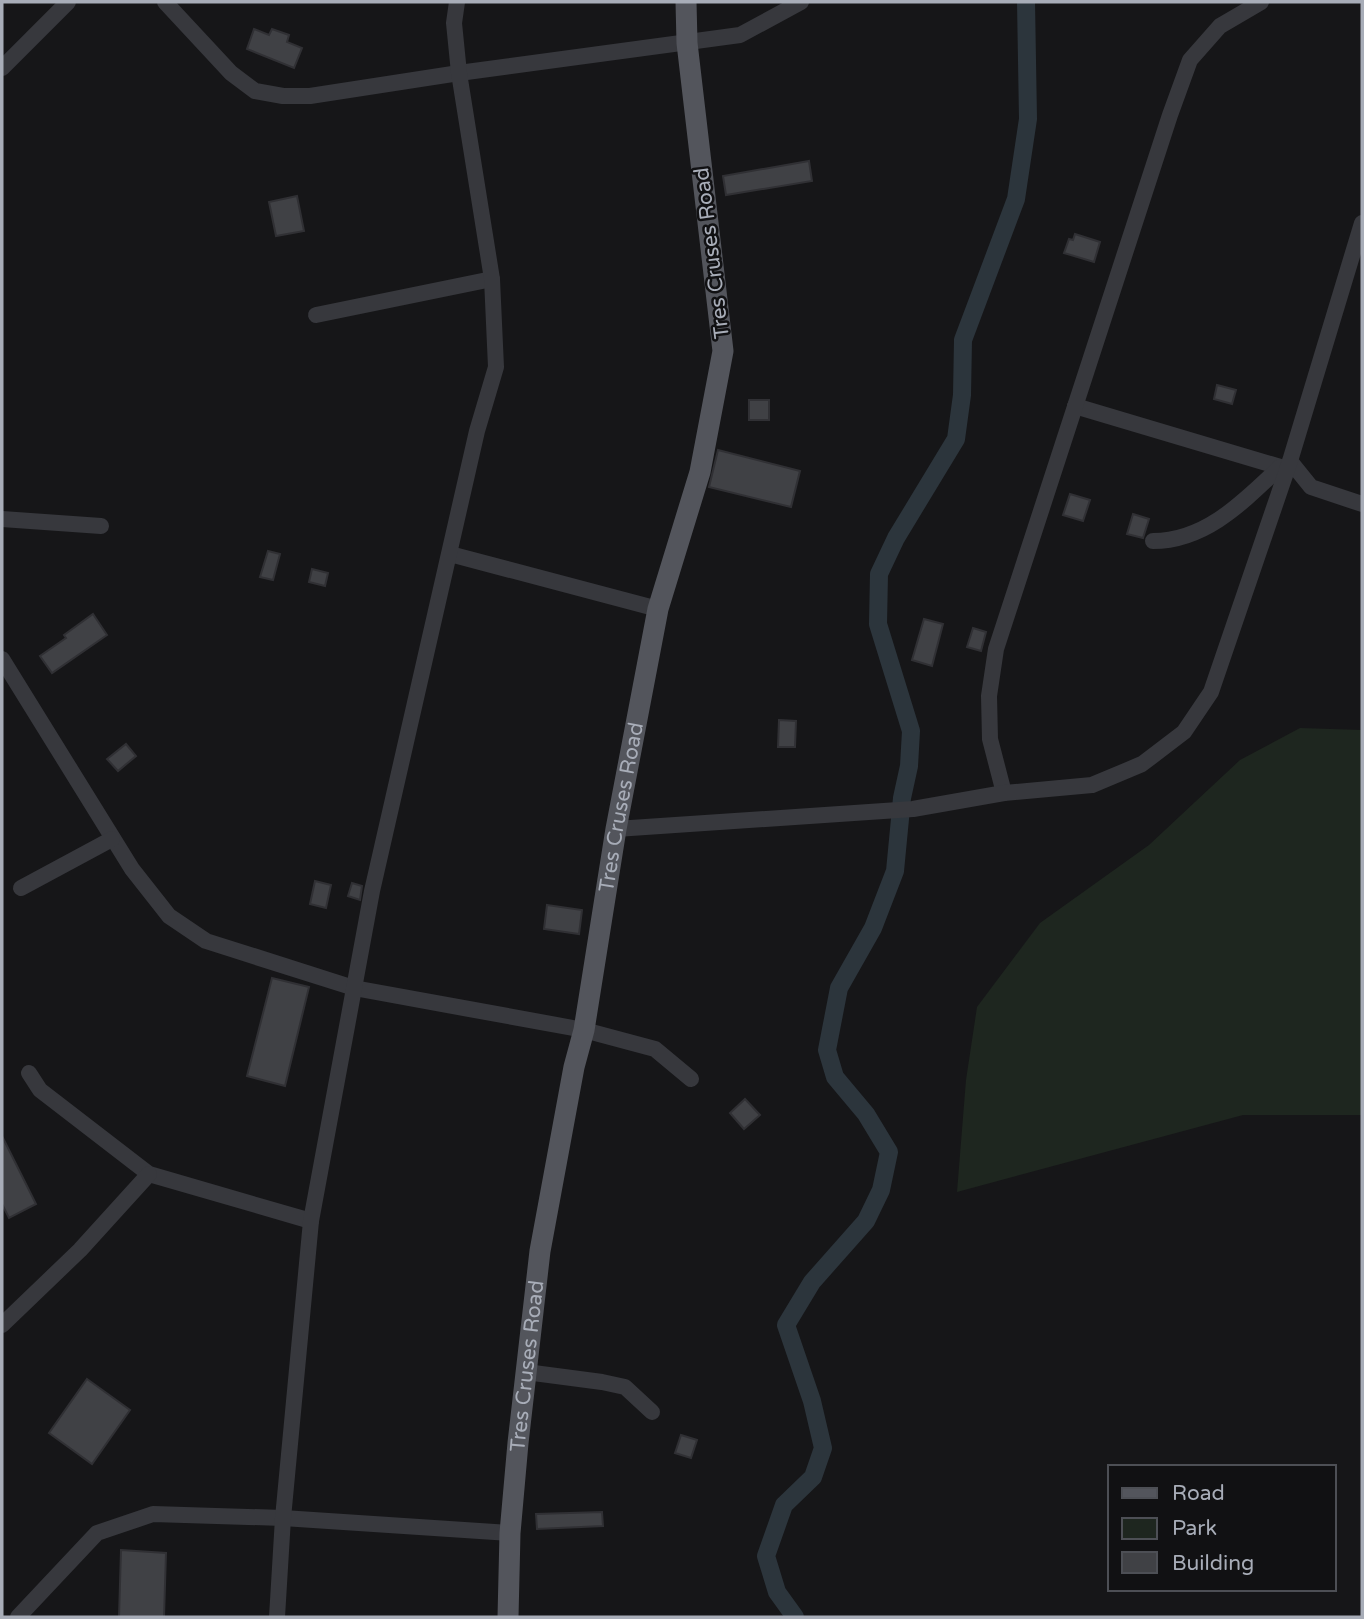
<svg xmlns="http://www.w3.org/2000/svg" width="1364" height="1619" font-family="'Varela Round',sans-serif">
  <style>
    .green { fill: #1e261f }
    .lines { fill: none; stroke-linecap: round; stroke-linejoin: round }
    .canal { stroke: #2c353c; stroke-width: 18 }
    .building { fill: #404145; stroke: #303034; stroke-width: 2 }
    .minor { stroke: #37383d; stroke-width: 16 }
    .major { stroke: #53555c; stroke-width: 21 }
    .labels { text-anchor: middle; dominant-baseline: central; stroke-width: 5; stroke-linejoin: round; paint-order: stroke }
    .street-label { font-size: 21px; fill: #a8adb8; stroke: #111113 }
  </style>
  <rect width="100%" height="100%" fill="#161618"/>
  <polygon class="green" points="1300,728 1362,730 1362,1115 1243,1115 957,1192 966,1080 977,1007 1040,923 1149,845 1240,760"/>
  <g class="lines">
    <polyline class="canal" points="795,1617 777,1592 766,1556 784,1505 813,1477 823,1448 812,1401 786,1325 812,1282 866,1221 881,1190 889,1152 866,1114 835,1077 827,1050 839,988 873,928 895,871 902,798 909,766 911,731 878,624 879,574 896,538 956,439 962,395 963,340 1016,199 1028,119 1026,2"/>
  </g>
  <g class="building">
    <polygon points="254,29 269,35 272,29 289,35 287,42 302,48 294,68 247,49"/>
    <polygon points="809,161 812,181 726,195 723,176"/>
    <polygon points="297,196 304,231 276,236 269,202"/>
    <polygon points="1075,234 1100,242 1094,262 1064,253 1069,239 1073,240"/>
    <polygon points="1217,385 1236,390 1232,404 1214,399"/>
    <rect x="749" y="400" width="20" height="20"/>
    <polygon points="718,450 800,471 791,507 709,487"/>
    <polygon points="1070,494 1090,500 1083,521 1063,515"/>
    <polygon points="1133,514 1149,519 1143,538 1127,534"/>
    <polygon points="268,551 280,554 273,580 260,577"/>
    <polygon points="312,569 328,573 325,586 309,582"/>
    <polygon points="93,614 107,635 52,673 40,656 66,638 64,635"/>
    <polygon points="924,619 943,624 932,666 912,660"/>
    <polygon points="973,628 986,632 981,651 967,647"/>
    <polygon points="779,720 796,721 795,747 778,747"/>
    <polygon points="126,744 136,756 118,771 107,759"/>
    <polygon points="315,881 331,885 326,908 310,904"/>
    <polygon points="352,883 362,886 360,900 348,896"/>
    <polygon points="547,905 582,910 579,934 544,929"/>
    <polygon points="272,978 309,987 285,1086 247,1076"/>
    <polygon points="745,1099 760,1115 744,1129 730,1113"/>
    <polygon points="2,1136 36,1204 9,1218 2,1204"/>
    <polygon points="87,1379 130,1410 92,1464 49,1433"/>
    <polygon points="681,1435 697,1440 691,1458 675,1453"/>
    <polygon points="602,1512 603,1526 537,1529 536,1514"/>
    <polygon points="121,1550 166,1553 164,1617 119,1617"/>
  </g>
  <g class="lines">
    <g class="minor">
      <polyline points="165,2 231,73 255,91 283,96 310,96 459,73 740,35 801,2"/>
      <polyline points="2,68 68,2"/>
      <polyline points="316,315 492,279"/>
      <polyline points="1075,406 1287,469"/>
      <polyline points="1290,461 1311,487 1362,504"/>
      <polyline points="2,519 101,526"/>
      <path d="M1153 541C1206 541 1244 501 1280 467"/>
      <polyline points="450,554 658,609"/>
      <polyline points="2,659 132,869 169,916 206,941 354,988 584,1030 655,1049 691,1079"/>
      <polyline points="1004,793 990,739 989,696 996,649 1170,115 1190,60 1220,26 1261,2"/>
      <polyline points="616,829 913,809 1004,793 1092,785 1142,764 1184,732 1211,692 1290,461 1362,223"/>
      <polyline points="21,888 112,839"/>
      <polyline points="29,1073 40,1090 149,1174 311,1221"/>
      <polyline points="2,1325 80,1250 149,1174"/>
      <polyline points="526,1372 602,1382 625,1387 652,1412"/>
      <polyline points="18,1617 97,1533 153,1514 283,1518 510,1533"/>
      <polyline points="277,1617 283,1518 311,1221 372,891 477,431 496,367 492,279 459,73 454,23 457,2"/>
    </g>
    <path class="major" id="s1" d="M508 1617 510 1533 518 1443 540 1251 574 1067 584 1030 616 829 658 609 700 472 723 351 687 43 686 2"/>
  </g>
  <g class="labels">
    <g class="street-label">
      <text transform="translate(712 253) rotate(-97)">Tres Cruses Road</text>
      <text stroke="none"><textPath href="#s1" startOffset="819">Tres Cruses Road</textPath></text>
      <text stroke="none"><textPath href="#s1" startOffset="252">Tres Cruses Road</textPath></text>
    </g>
  </g>
  <rect width="1364" height="1619" fill="none" stroke="#a8adb8" stroke-width="7"/>
  <rect x="1108" y="1465" width="228" height="126" fill="#111113" stroke="#4d4f55" stroke-width="2"/>
  <rect x="1122" y="1488" width="35" height="10" fill="#53555c" stroke="#4d4f55" stroke-width="2"/>
  <text x="1172" y="1500" font-size="21" fill="#a8adb8">Road</text>
  <rect x="1122" y="1518" width="35" height="21" fill="#1e261f" stroke="#4d4f55" stroke-width="2"/>
  <text x="1172" y="1535" font-size="21" fill="#a8adb8">Park</text>
  <rect x="1122" y="1552" width="35" height="21" fill="#404145" stroke="#4d4f55" stroke-width="2"/>
  <text x="1172" y="1570" font-size="21" fill="#a8adb8">Building</text>
</svg>
